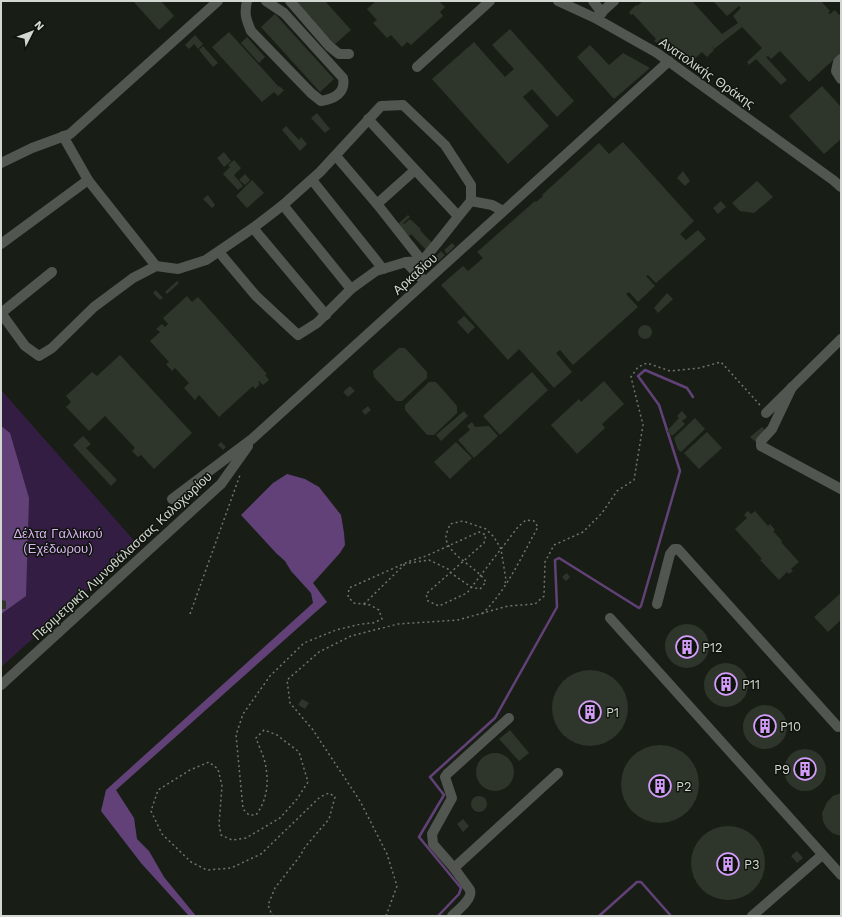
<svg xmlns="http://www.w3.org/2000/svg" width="842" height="917" font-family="'Work Sans',sans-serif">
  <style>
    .green { fill: #341d43 }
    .water { fill: #624178 }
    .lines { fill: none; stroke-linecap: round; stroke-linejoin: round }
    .stream { stroke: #624178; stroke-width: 2.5 }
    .building { fill: #2e352b }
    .path { stroke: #70766e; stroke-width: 1.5; stroke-dasharray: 2 3; stroke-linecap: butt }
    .minor { stroke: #525651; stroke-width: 10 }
    .labels { text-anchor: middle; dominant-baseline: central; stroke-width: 3; stroke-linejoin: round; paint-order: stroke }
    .street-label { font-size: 13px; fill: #d3d7d1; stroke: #0f150d }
    .park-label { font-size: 13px; fill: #d8b1f4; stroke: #0f150d }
    .poi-label { font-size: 13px; fill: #d3d7d1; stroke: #0f150d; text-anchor: start }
  </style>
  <rect width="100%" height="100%" fill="#181e15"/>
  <polygon class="green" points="1,390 138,545 1,667"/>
  <g class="water">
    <polygon points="1,426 10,433 29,498 26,596 1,614"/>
    <polygon points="287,474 305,479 319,487 341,515 344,533 345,545 340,553 313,583 327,602 116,790 134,818 137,839 149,851 164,877 196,916 189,916 141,863 101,811 106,790 313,603 311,593 291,571 285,561 276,553 241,515 273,483"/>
  </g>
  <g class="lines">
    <g class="stream">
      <polyline points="438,916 459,894 461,888 419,837 444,795 430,777 495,718 557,607 555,560 559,558 639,608 641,606 680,471 659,405 638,376 645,370 687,388 693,397"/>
      <polyline points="599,916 637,882 641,882 671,916"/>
    </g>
  </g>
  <g class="building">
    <polygon points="133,1 161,1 174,16 159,30"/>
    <polygon points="295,1 325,1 351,30 334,45"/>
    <polygon points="376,1 439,1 445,7 440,12 443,16 411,45 407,42 402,47 391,35 387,38 373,23 377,20 367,9"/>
    <polygon points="643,1 692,1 722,34 738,23 733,16 741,8 739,6 727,16 713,1 821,1 830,11 828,13 830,14 835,10 839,15 841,13 841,53 809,82 780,51 771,59 768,56 766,57 787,80 781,85 756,59 749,65 747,62 762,48 742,27 714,49 711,44 714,50 707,57 702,52 689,64 679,52 677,54 662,38 657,43 654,41 656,39 633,14 631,15 629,12 636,5 637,6"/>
    <polygon points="275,14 334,79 320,92 261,27"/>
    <polygon points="510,29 574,101 557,117 532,89 523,97 549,126 508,164 432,79 474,42 505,77 514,69 492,45"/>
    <polygon points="229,32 279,87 279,86 284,90 278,96 274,92 262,102 212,47"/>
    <polygon points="195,35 203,44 198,49 194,44 189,49 185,45"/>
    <polygon points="247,37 265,57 259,63 241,43"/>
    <polygon points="590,45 609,65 623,53 650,68 614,99 577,57"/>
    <polygon points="203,46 218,63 213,67 199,50"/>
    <polygon points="822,86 841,107 841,139 824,154 789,116"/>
    <polygon points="317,113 330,129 325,133 311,118"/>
    <polygon points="286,126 299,140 301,137 307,144 300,151 282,130"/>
    <polygon points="623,142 694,221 680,234 686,240 698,230 706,239 656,283 648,275 646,276 655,286 638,302 629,292 626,294 638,307 573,365 560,350 556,353 572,372 554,388 519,349 508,360 441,285 463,266 468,271 483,258 477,252 535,201 536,202 543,196 542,195 599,143 609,154"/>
    <polygon points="224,152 231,161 224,167 217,158"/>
    <polygon points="234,160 241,168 234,175 243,186 238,190 223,174 230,167 228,165"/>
    <polygon points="683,171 690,181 685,186 677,178"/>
    <polygon points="245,174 250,180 245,185 239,180"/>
    <polygon points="252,180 264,193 247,208 236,196"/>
    <polygon points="757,181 773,197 754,213 740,211 732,203"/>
    <polygon points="208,195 215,205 212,208 203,199"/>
    <polygon points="721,201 726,207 718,214 713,208"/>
    <polygon points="408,215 410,217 403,223 404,224 410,219 421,229 420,230 433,244 426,250 411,234 409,236 397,225"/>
    <polygon points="452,243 455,246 447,254 444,250"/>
    <polygon points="441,251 445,255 439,261 435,257"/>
    <polygon points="177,281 179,283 167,294 165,292"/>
    <polygon points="156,290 163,298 160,300 153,293"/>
    <polygon points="667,293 673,299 658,313 654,308"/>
    <polygon points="187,296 192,302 198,297 267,374 265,375 269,380 263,385 259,381 258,382 260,384 255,389 253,386 219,417 199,395 195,400 184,388 189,383 175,368 172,371 166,364 169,362 150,341 160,332 156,329 162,324 165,327 168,324 163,318"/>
    <polygon points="464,316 475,327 468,334 457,322"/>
    <circle cx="645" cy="332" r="7"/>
    <polygon points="399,348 405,348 427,372 427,378 402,401 396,401 374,377 373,371"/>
    <polygon points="120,355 192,433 154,469 141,455 138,457 132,451 135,448 105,416 89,431 66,407 71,402 66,396 92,372 97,376"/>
    <polygon points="532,372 548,390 500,435 483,416"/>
    <polygon points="604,381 624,404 602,424 605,428 577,454 551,425 579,399 581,402"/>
    <polygon points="429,382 436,382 457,406 457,413 434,435 427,435 405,410 405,405"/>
    <polygon points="350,386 355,391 348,397 343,392"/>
    <polygon points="368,406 371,410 365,415 362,411"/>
    <polygon points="464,411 468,416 441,441 436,435"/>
    <polygon points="682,411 687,417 682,421 685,424 672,436 667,431 679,418 677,416"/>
    <polygon points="695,418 705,429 681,452 678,450 674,438"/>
    <polygon points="472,422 475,427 489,426 498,436 474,458 458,440 470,430 467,426"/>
    <polygon points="762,427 766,431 756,442 750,437"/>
    <polygon points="707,432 722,448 699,469 684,453"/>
    <polygon points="83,436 91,444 86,448 117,480 111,486 73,445"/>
    <polygon points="221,442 226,447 223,450 218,445"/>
    <polygon points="456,442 472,458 450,479 434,462"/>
    <polygon points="748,511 751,514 755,511 768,526 770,524 775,530 773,531 782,541 781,542 799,562 791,569 793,571 789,574 787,572 779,580 760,560 762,559 735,529 747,518 744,515"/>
    <polygon points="567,573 570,577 566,581 562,577"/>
    <polygon points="841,593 841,620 828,632 814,617"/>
    <polygon points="1,600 6,601 6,609 1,609"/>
    <circle cx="687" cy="646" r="22"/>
    <circle cx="726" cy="685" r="22"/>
    <circle cx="590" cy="708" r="38"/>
    <polygon points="302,699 309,703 305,709 298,705"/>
    <circle cx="765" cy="727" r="22"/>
    <polygon points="510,730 529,753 519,761 499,739"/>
    <circle cx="660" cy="784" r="39"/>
    <circle cx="805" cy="770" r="21"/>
    <circle cx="495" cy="772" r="19"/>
    <polygon points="841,793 841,836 832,833 826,827 823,821 822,813 827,802 833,796"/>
    <circle cx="479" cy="804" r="8"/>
    <polygon points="463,819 469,826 463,832 457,824"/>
    <circle cx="728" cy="863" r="37"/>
    <polygon points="797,851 803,858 797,863 791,856"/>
  </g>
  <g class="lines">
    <g class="path">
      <path d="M409 563 429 560 448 569 451 573 471 587 480 589 486 582C477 567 446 554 446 537 446 533 449 528 450 524L463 521 486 529 494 537 501 549 506 580 505 583"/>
      <polyline points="364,604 405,564"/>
      <polyline points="190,614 240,475"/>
      <path d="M274 916 272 915 268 905 275 888 300 856 305 847 329 819 335 797 329 793 320 797 261 854 231 868 207 870 191 862 162 834 151 811 158 790 190 770 209 762 218 769 222 786 219 824 221 835 232 840 246 838 280 818 297 799 308 782 299 752 277 735 264 730 256 738C259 747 265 758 266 768 269 785 266 802 256 815H249L243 809 236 735 243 714 270 676 304 643 336 630 361 624 373 623 382 619 379 610 370 605 354 603 348 597 349 588 410 561 426 556 479 532 486 535 484 543 426 594 428 601 439 606 467 593 518 527 526 520 534 521 538 527C521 557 507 590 482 614"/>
      <polyline points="386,916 397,886 387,854 360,801 313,730 290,703 287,680 319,652 351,636 398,624 458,620 508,606 535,604 544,596 545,562 554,545 583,532 602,513 617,491 634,480 643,425 631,377 638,367 647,363 670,371 699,368 721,362 760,405"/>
    </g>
    <g class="minor">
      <path d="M247 1C244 14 246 19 251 31L311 93 321 101C334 99 346 93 343 78L284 13 266 1"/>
      <polyline points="290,1 329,46 339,54 349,54"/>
      <polyline points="558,1 595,18 657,53 833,180 841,187"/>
      <polyline points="593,1 602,13"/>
      <polyline points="595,18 614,1"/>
      <polyline points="841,59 838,62 836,71 841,79"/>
      <polyline points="417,67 490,1"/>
      <polyline points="368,119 458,216"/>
      <polyline points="63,136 88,180 156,266"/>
      <polyline points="336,156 377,204 422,261"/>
      <polyline points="1,163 32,148 70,134 218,1"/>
      <polyline points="312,180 383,269"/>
      <polyline points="471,201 492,205 503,211"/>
      <polyline points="377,204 415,170"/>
      <polyline points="283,205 351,289"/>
      <polyline points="253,228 326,315"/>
      <polyline points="1,244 88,180"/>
      <polyline points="406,262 425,282"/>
      <path d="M1 313 25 346 39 356 52 348 94 307 133 278 156 266 178 269 206 260 253 228 283 205 320 172 381 106 403 105 445 145 471 185V201C454 221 439 242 422 261L406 262 376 271 351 289 317 323 298 335 256 296 219 252"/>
      <polyline points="1,313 52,272"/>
      <polyline points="792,387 772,429 761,441 761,446 841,489"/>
      <polyline points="766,413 841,339"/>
      <polyline points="172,499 252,439 669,61"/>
      <polyline points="657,604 670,554 674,549 678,549 838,727"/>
      <polyline points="610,618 841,875"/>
      <polyline points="1,685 221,484 248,446"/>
      <polyline points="454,868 558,773"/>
      <path d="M452 916C458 910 473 899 470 890L454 868 433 844 432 834 452 798 445 777 447 774 509 718"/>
      <polyline points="752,916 822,855"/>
    </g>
  </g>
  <defs>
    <g id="building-ring" transform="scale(1.15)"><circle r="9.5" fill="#0f150d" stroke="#d49cfb" stroke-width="1.5"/><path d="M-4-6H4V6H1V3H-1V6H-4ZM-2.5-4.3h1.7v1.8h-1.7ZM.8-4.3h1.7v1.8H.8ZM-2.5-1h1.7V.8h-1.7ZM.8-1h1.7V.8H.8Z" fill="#d49cfb"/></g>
  </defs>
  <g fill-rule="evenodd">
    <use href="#building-ring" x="687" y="647"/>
    <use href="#building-ring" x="726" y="684"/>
    <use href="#building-ring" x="590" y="712"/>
    <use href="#building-ring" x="765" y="726"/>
    <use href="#building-ring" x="805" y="769"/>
    <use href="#building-ring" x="660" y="786"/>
    <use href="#building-ring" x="728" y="864"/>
  </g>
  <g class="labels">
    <g class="street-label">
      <text transform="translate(707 73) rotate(35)">Ανατολικής Θράκης</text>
      <text transform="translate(415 274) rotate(-42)">Αρκαδίου</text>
      <text transform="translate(122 556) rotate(-43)">Περιμετρική Λιμνοθάλασσας Καλοχωρίου</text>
    </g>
    <g class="park-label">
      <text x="58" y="533">Δέλτα Γαλλικού<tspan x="58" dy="15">(Εχέδωρου)</tspan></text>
    </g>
    <g class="poi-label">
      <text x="702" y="647">P12</text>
      <text x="742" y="684">P11</text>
      <text x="606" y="712">P1</text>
      <text x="780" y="726">P10</text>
      <text x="790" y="769" text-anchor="end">P9</text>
      <text x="676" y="786">P2</text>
      <text x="744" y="864">P3</text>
    </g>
  </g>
  <rect width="842" height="917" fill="none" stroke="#d3d7d1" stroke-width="4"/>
  <g transform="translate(32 32) rotate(48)" stroke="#0f150d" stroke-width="3" paint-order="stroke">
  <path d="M0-3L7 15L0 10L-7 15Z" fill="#d3d7d1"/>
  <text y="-6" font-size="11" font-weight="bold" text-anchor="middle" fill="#d3d7d1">N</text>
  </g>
</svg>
